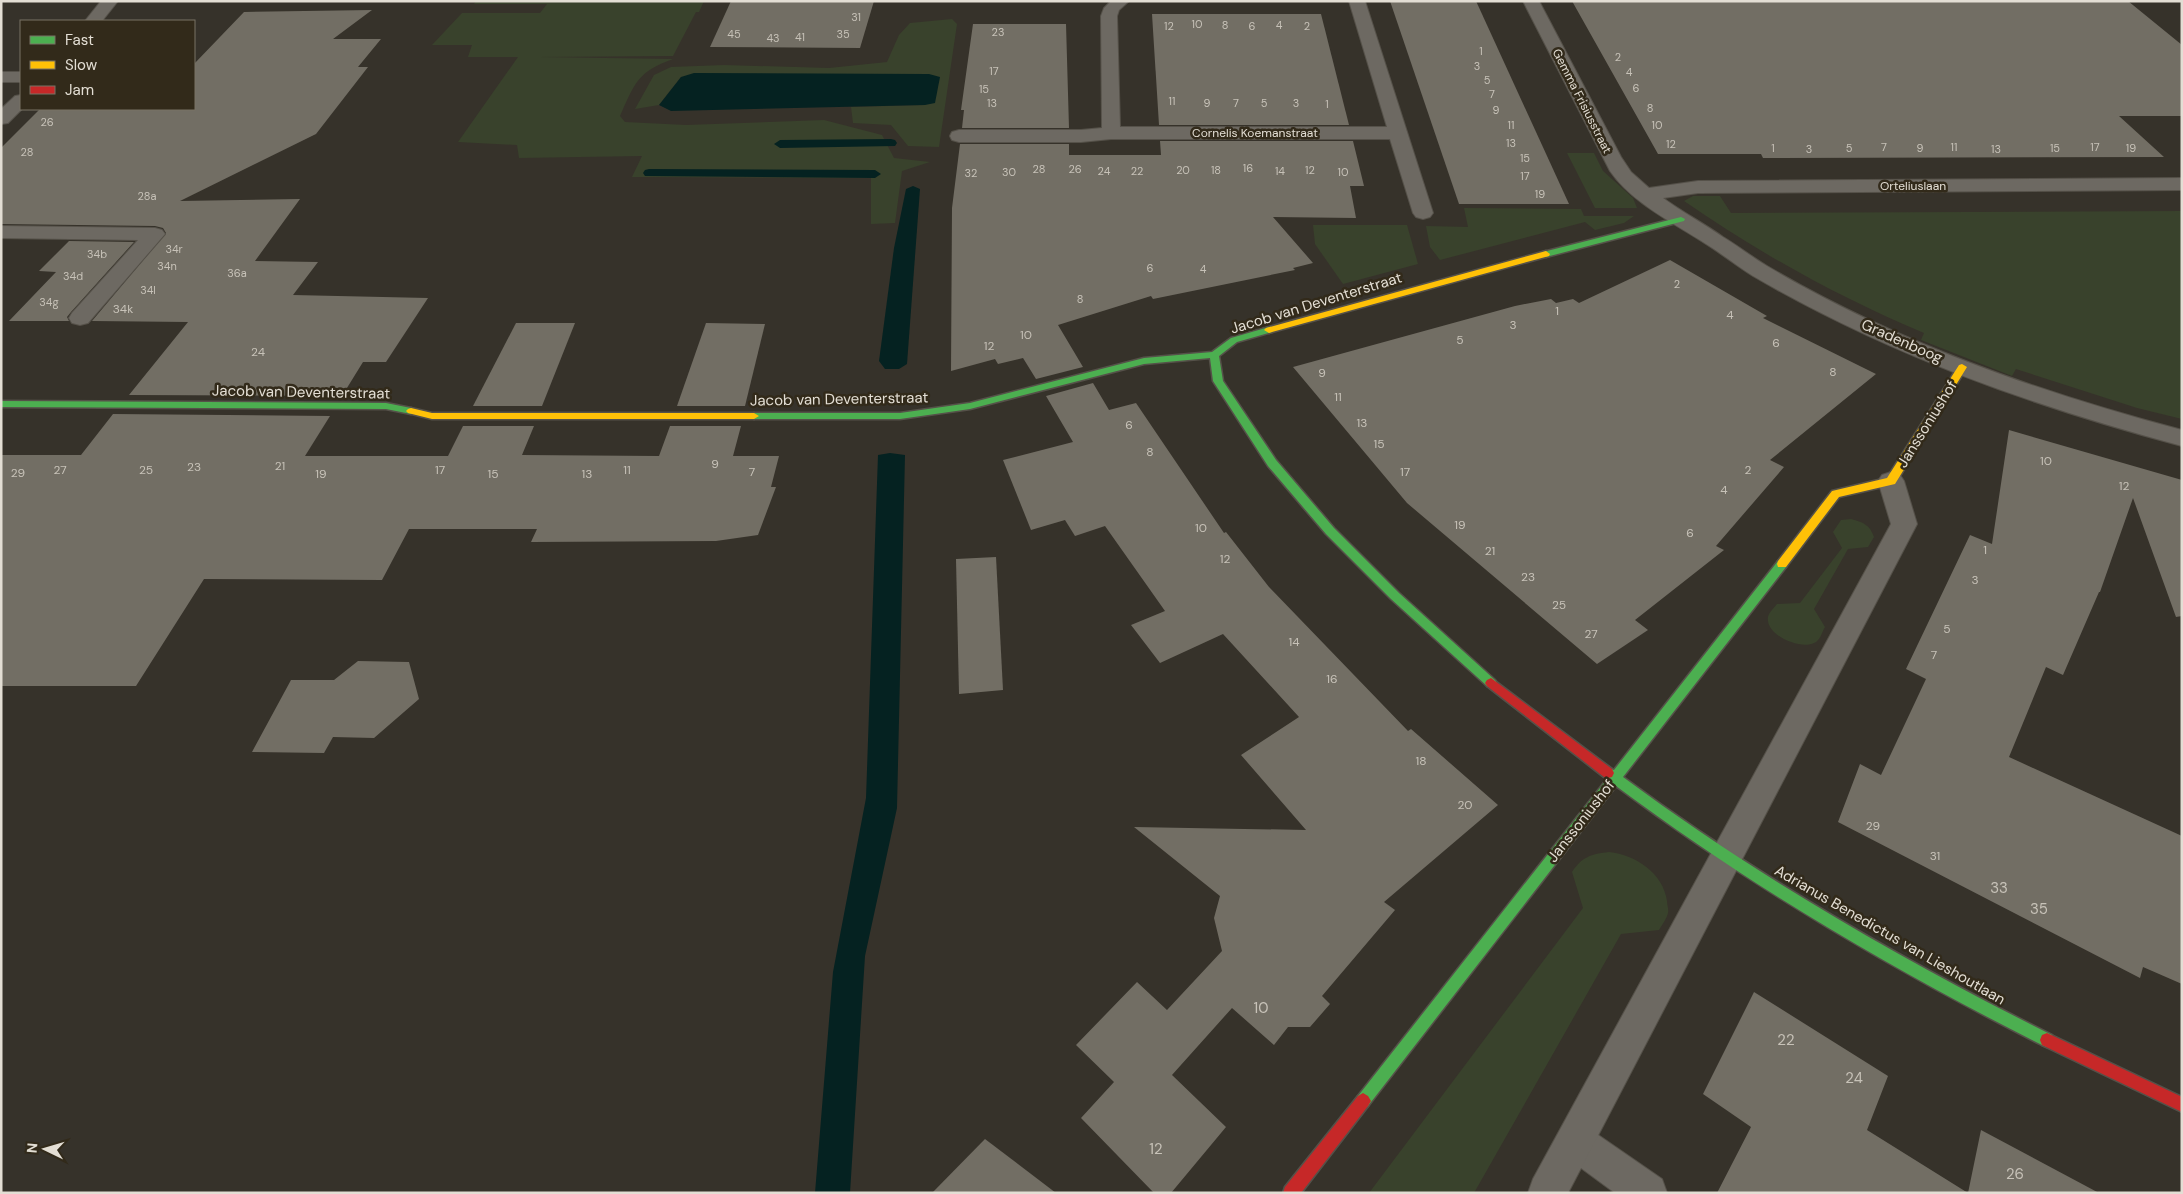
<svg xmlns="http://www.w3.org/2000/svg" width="2183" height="1194" font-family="'DM Sans',sans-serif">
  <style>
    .green { fill: #39422c }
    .water { fill: #052221 }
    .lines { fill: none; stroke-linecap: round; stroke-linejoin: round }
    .stream { fill: #052221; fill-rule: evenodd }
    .building { fill: #726e64 }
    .lane-casing { stroke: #555149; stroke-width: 2 }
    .street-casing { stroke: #555149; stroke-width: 2 }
    .fast-casing { stroke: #555149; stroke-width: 3 }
    .slow-casing { stroke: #555149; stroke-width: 3 }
    .jam-casing { stroke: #555149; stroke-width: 3 }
    .lane { fill: #6d6962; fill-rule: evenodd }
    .street { fill: #6d6962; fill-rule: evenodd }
    .fast { fill: #4caf50; fill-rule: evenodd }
    .slow { fill: #ffc107; fill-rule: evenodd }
    .jam { fill: #c62828; fill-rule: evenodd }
    .labels { text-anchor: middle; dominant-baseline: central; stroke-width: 5; stroke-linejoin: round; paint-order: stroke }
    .far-number-label { font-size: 11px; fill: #c7c2b8 }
    .far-street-label { font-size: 12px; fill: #e3ded4; stroke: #322a1a }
    .number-label { font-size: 12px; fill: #c7c2b8 }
    .street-label { font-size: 15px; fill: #e3ded4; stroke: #322a1a }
    .near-number-label { font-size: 15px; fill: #c7c2b8 }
  </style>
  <rect width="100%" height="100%" fill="#36322a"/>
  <g class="green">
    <path d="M476 1H704L699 12H696L673 56 541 57 673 59C637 72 635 83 620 116L625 122 686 125 824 120 882 135 894 158 930 162 902 171 895 223 871 224V178L632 177 642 156 519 158 517 145 458 142 518 57H468L472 45H432L462 13H540L547 4H474Z"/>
    <polygon points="952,19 957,24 939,147 908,146 891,125 853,123 851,107 925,105 681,77 659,105 635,109 654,75 671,67 724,65 829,68 887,62 899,35 910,23"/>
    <polygon points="1567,153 1594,153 1603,171 1633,198 1637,208 1595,208"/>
    <path d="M1693 196H1720L1731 213 2182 211V419L2137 408 2016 369 2012 376 1921 340 1924 333C1840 298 1759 253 1684 201Z"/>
    <polygon points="1464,208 1581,209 1584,216 1634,216 1624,223 1595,230 1585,222 1440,260 1430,247 1426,226 1468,227"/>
    <polygon points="1313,225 1407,225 1418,264 1343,284 1315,244"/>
    <path d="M1851 519C1863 522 1870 525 1874 537L1868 547 1848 549 1814 609 1825 627C1822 632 1820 641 1814 643 1800 650 1765 635 1768 617 1769 612 1774 608 1777 604L1800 603 1842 548 1833 532 1841 520Z"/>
    <path d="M1609 852C1636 855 1663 873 1667 901 1667 905 1669 910 1668 913 1667 918 1662 925 1659 930L1621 934 1474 1193H1369L1583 908 1572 872C1582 857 1591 854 1609 852Z"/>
  </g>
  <g class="water">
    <polygon points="694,73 929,74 940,77 935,103 925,105 671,111 659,105 681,77"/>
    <polygon points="913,186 920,189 907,364 899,369 885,369 879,361 894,248 906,189"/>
    <polygon points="890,453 905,455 897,808 865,956 850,1193 815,1193 833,972 866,798 878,455"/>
  </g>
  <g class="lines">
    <g class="stream">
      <polygon points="891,139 895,140 897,143 895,146 780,148 774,144 780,140"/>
      <polygon points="649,169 875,170 881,174 875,178 645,176 643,173 645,170"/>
    </g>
  </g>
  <g class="building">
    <polygon points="731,1 874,1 860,48 710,47"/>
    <polygon points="1390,1 1476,1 1569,204 1459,204"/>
    <polygon points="1572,1 2128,1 2182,45 2182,116 2119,116 2164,157 1763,158 1761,154 1658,154"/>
    <polygon points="372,10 333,39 381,39 358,67 368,67 316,134 180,201 300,199 255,261 318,262 293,295 428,298 386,362 363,362 342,396 129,395 188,322 92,321 166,233 163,228 155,226 1,224 1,148 40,109 194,109 194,64 244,12"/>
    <polygon points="1152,14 1321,14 1349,125 1159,125"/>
    <polygon points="973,24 1066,24 1069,128 962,128 964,110 961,110"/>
    <polygon points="1160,141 1353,141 1364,186 1350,186 1356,218 1273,217 1313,263 1293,268 1295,270 1153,299 1151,296 1058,325 1083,367 1036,379 1023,358 998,364 995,359 951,371 952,208 960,144 1069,144 1069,155 1161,155"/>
    <polygon points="69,241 134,242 71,312 67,317 69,321 9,321 56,272 39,271"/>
    <polygon points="1670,260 1767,316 1763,318 1876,374 1770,460 1784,467 1716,546 1724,550 1635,620 1648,630 1597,664 1407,503 1293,367 1515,306 1551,299 1556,303 1573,299 1579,303"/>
    <polygon points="516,323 575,323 542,406 473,406"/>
    <polygon points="706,323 765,324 745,406 677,406"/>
    <polygon points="1093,383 1109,410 1136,403 1224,533 1226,532 1269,587 1408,731 1411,729 1498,805 1384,902 1395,910 1322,996 1330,1004 1310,1027 1288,1027 1274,1045 1232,1008 1172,1075 1226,1127 1171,1193 1154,1193 1081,1118 1114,1082 1076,1045 1137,982 1167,1010 1222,951 1214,918 1220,896 1134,827 1306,830 1241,755 1299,717 1223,634 1160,663 1131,625 1165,611 1105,526 1075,536 1065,520 1031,530 1003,460 1073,442 1046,396"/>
    <polygon points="113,414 330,416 305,456 448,456 463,426 534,426 522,455 659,456 670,426 741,426 733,456 779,456 771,487 776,487 758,535 716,541 531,542 537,529 409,529 382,580 204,579 136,686 1,686 1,455 81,455"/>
    <polygon points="2009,430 2182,480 2182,616 2176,617 2133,498 2100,592 2099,592 2063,675 2046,667 2009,757 2182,836 2182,984 2143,967 2140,978 1838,822 1860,764 1881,775 1926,679 1906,669 1970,535 1992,544"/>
    <polygon points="996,557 1003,690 959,694 956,559"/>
    <polygon points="358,661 409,662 419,699 374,738 333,737 324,753 252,752 291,680 334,680"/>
    <polygon points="1754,992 1888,1076 1867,1130 1968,1193 1981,1130 2099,1193 1717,1193 1751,1127 1703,1094"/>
    <polygon points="985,1139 1056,1193 932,1193"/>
  </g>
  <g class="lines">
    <g class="lane-casing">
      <g id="lane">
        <rect x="1" y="72" width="20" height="10"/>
        <polygon points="1,226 155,228 162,230 165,234 88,323 80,325 72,323 69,318 72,313 138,240 1,238"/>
        <polygon points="1575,1122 1588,1128 1662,1179 1667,1193 1615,1193 1562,1154 1556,1141 1562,1128"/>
      </g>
    </g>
    <g class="street-casing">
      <g id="street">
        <polygon points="101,1 118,1 102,21 85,21"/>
        <polygon points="1111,1 1129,1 1119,10 1117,16 1120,127 1387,127 1349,1 1365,1 1433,213 1430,217 1423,219 1416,217 1413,213 1390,139 1111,139 1081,142 959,142 952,140 950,136 952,132 959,130 1081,130 1102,128 1101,16 1104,8"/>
        <path d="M1523 1H1539L1621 157 1631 172 1649 188 1698 181 2182 178V190L1698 193 1663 198C1682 212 1703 223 1723 237 1738 246 1752 257 1767 266 1896 342 2038 392 2182 430V446C2032 406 1887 354 1753 276 1737 266 1722 254 1706 244 1674 223 1632 203 1610 171Z"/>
        <polygon points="21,95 22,109 8,123 1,124 1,109 15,96"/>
        <polygon points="1891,472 1900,475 1904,481 1917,524 1568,1193 1528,1193 1533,1179 1891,524 1878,481 1882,475"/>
      </g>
    </g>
    <g class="fast-casing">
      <g id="fast">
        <polygon points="1681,217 1685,219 1684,221 1546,257 1542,254 1543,252"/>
        <polygon points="1269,327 1274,330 1272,332 1237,342 1219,356 1223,381 1276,460 1334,528 1399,593 1495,680 1497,683 1495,686 1491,688 1487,686 1391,599 1326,534 1268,466 1213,381 1210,358 1144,364 970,409 900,419 754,419 749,416 754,413 900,413 970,403 1144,358 1212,352 1231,338"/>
        <polygon points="1,401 386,403 411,408 416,411 411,414 386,409 1,407"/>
        <path d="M1782 560 1786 561 1787 564 1786 567 1623 777C1758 877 1902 960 2052 1035L2054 1040 2052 1045 2047 1047 2042 1045C1893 970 1750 886 1616 786L1368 1106 1363 1109 1358 1106 1355 1101 1358 1096 1607 779 1602 773 1604 769 1608 768 1614 770 1778 561Z"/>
      </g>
    </g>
    <g class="slow-casing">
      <g id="slow">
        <polygon points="1546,251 1550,254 1549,256 1272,332 1269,333 1264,330 1266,328"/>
        <polygon points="1962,364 1967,367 1895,484 1839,497 1786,567 1778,567 1777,564 1778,561 1832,491 1887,478 1959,365"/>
        <polygon points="411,408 432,413 754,413 759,416 754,419 432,419 408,413 406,411 408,409"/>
      </g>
    </g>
    <g class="jam-casing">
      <g id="jam">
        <polygon points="1491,678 1612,769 1614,773 1612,777 1608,778 1604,777 1487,686 1485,683 1487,680"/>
        <polygon points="2047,1033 2182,1097 2182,1112 2042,1045 2040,1040 2042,1035"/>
        <polygon points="1363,1093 1368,1096 1371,1101 1368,1106 1301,1193 1283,1193 1285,1187 1358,1096"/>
      </g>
    </g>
    <use href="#lane" class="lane"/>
    <use href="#street" class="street"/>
    <use href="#fast" class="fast"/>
    <use href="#slow" class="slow"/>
    <use href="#jam" class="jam"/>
  </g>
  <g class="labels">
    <g class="far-number-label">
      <text x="856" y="17">31</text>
      <text x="1197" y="24">10</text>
      <text x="1225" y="25">8</text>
      <text x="1279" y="25">4</text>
      <text x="1169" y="26">12</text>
      <text x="1252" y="26">6</text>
      <text x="1307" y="26">2</text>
      <text x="998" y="32">23</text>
      <text x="734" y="34">45</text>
      <text x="843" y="34">35</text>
      <text x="800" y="37">41</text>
      <text x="773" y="38">43</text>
      <text x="1481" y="51">1</text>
      <text x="1618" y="57">2</text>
      <text x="1477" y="66">3</text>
      <text x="994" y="71">17</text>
      <text x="1629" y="72">4</text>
      <text x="1487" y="80">5</text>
      <text x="1636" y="88">6</text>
      <text x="984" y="89">15</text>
      <text x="1492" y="94">7</text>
      <text x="1172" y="101">11</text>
      <text x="992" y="103">13</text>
      <text x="1207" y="103">9</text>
      <text x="1236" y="103">7</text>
      <text x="1264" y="103">5</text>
      <text x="1296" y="103">3</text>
      <text x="1327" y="104">1</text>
      <text x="1650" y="108">8</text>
      <text x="1496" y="110">9</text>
      <text x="47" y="122">26</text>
      <text x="1511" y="125">11</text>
      <text x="1657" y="125">10</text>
      <text x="1511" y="143">13</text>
      <text x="1671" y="144">12</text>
      <text x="1884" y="147">7</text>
      <text x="1954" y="147">11</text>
      <text x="2095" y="147">17</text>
      <text x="1773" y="148">1</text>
      <text x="1849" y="148">5</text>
      <text x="1920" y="148">9</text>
      <text x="2055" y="148">15</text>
      <text x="2131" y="148">19</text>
      <text x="1809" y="149">3</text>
      <text x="1996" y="149">13</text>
      <text x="27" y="152">28</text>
      <text x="1525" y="158">15</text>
      <text x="1248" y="168">16</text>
      <text x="1039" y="169">28</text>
      <text x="1075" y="169">26</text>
      <text x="1183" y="170">20</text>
      <text x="1216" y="170">18</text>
      <text x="1310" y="170">12</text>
      <text x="1104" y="171">24</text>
      <text x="1137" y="171">22</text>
      <text x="1280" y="171">14</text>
      <text x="1009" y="172">30</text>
      <text x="1343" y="172">10</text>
      <text x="971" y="173">32</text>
      <text x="1525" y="176">17</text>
      <text x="1540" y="194">19</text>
      <text x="147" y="196">28a</text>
      <text x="174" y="249">34r</text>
      <text x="97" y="254">34b</text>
      <text x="167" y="266">34n</text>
      <text x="1150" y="268">6</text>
      <text x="1203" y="269">4</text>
      <text x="237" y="273">36a</text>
      <text x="73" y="276">34d</text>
      <text x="1677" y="284">2</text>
      <text x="148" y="290">34l</text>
      <text x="1080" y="299">8</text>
      <text x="49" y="302">34g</text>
    </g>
    <g class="far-street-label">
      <text transform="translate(1582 101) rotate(63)">Gemma Frisiusstraat</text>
      <text x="1255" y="133">Cornelis Koemanstraat</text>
      <text x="1913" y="186">Orteliuslaan</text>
    </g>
    <g class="number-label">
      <text x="123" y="309">34k</text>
      <text x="1557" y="311">1</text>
      <text x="1730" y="315">4</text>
      <text x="1513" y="325">3</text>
      <text x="1026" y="335">10</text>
      <text x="1460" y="340">5</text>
      <text x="1776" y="343">6</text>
      <text x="989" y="346">12</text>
      <text x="258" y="352">24</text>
      <text x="1833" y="372">8</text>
      <text x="1322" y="373">9</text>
      <text x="1338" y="397">11</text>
      <text x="1362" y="423">13</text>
      <text x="1129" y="425">6</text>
      <text x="1379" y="444">15</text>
      <text x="1150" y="452">8</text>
      <text x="2046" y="461">10</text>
      <text x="715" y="464">9</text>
      <text x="280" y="466">21</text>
      <text x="194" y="467">23</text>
      <text x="60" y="470">27</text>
      <text x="146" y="470">25</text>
      <text x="440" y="470">17</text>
      <text x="627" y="470">11</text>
      <text x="1748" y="470">2</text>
      <text x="752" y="472">7</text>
      <text x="1405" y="472">17</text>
      <text x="18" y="473">29</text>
      <text x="321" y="474">19</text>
      <text x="493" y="474">15</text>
      <text x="587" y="474">13</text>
      <text x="2124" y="486">12</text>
      <text x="1724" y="490">4</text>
      <text x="1460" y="525">19</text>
      <text x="1201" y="528">10</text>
      <text x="1690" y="533">6</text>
      <text x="1985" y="550">1</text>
      <text x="1490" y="551">21</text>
      <text x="1225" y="559">12</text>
      <text x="1528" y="577">23</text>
      <text x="1975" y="580">3</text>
      <text x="1559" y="605">25</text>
      <text x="1947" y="629">5</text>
      <text x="1591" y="634">27</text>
      <text x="1294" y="642">14</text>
      <text x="1934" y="655">7</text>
      <text x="1332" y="679">16</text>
      <text x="1421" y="761">18</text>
      <text x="1465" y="805">20</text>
      <text x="1873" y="826">29</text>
      <text x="1935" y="856">31</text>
    </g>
    <g class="street-label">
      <text transform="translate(1316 303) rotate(-17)">Jacob van Deventerstraat</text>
      <text transform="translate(1902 341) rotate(24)">Gradenboog</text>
      <text transform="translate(301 392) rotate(1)">Jacob van Deventerstraat</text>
      <text transform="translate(839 399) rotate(-1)">Jacob van Deventerstraat</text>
      <text transform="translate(1927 424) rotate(-58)">Janssoniushof</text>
      <text transform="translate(1581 821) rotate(-52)">Janssoniushof</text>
      <text transform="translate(1890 935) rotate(30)">Adrianus Benedictus van Lieshoutlaan</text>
    </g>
    <g class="near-number-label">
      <text x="1999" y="888">33</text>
      <text x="2039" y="909">35</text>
      <text x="1261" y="1008">10</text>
      <text x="1786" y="1040">22</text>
      <text x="1854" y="1078">24</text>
      <text x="1156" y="1149">12</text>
      <text x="2015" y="1174">26</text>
    </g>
  </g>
  <rect width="2183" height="1194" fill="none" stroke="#e3ded4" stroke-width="5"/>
  <rect x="20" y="20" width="175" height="90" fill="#322a1a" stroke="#797264"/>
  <rect x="30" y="36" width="25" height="8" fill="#4caf50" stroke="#797264"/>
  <text x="65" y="45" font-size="15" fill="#e3ded4">Fast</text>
  <rect x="30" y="61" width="25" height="8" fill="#ffc107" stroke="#797264"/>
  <text x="65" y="70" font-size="15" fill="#e3ded4">Slow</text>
  <rect x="30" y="86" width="25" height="8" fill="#c62828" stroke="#797264"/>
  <text x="65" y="95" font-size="15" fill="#e3ded4">Jam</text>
  <g transform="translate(45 1149) rotate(275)" stroke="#322a1a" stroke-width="4" paint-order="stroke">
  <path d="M0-4L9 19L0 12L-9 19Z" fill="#e3ded4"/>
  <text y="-8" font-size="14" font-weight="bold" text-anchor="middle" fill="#e3ded4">N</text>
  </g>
</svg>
